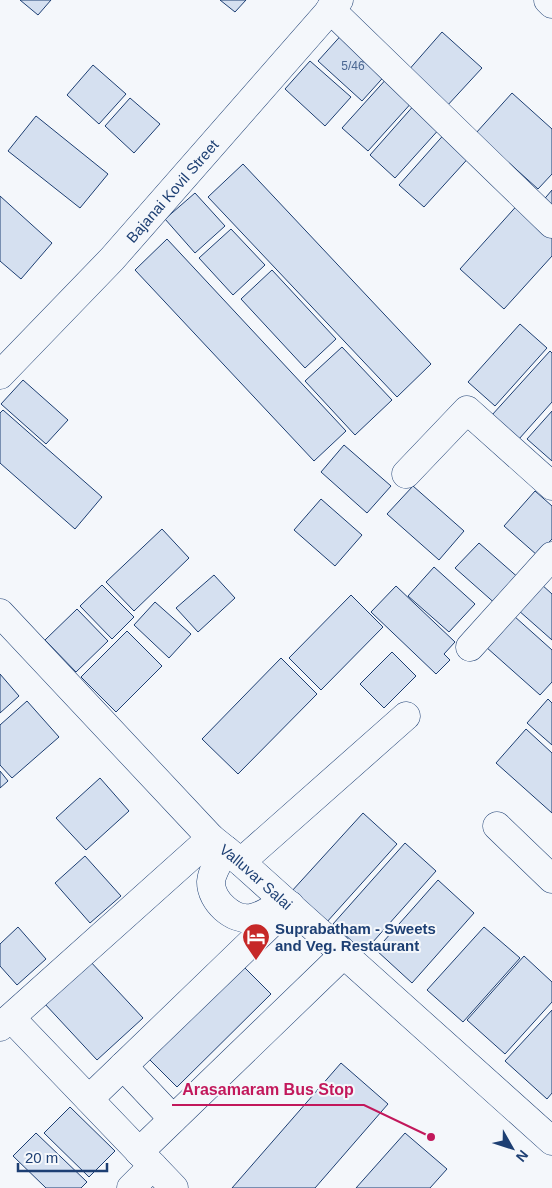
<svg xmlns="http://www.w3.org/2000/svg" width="552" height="1188" font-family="Arial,sans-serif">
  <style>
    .building { fill: #d5e0f0; stroke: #1d3f73 }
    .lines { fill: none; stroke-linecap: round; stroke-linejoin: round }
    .minor-casing { stroke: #1d3f73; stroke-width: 29 }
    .major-casing { stroke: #1d3f73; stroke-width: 29 }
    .minor { stroke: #f4f7fb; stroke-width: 28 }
    .major { stroke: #f4f7fb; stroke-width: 28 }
    .labels { text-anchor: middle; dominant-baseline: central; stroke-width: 4; stroke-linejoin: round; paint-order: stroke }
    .number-label { font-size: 12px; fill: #4b6792 }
    .street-label { font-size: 15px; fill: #1d3f73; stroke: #f4f7fb }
    .poi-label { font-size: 15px; font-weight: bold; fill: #1d3f73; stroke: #f4f7fb; text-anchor: start }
    .leader { fill: none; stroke: #c2185b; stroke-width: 2 }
    .callout-dot { fill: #c2185b; stroke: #f4f7fb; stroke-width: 2 }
    .callout-label { font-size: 16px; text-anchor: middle; font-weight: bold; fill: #c2185b; stroke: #f4f7fb; stroke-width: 4; stroke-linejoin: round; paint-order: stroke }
  </style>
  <rect width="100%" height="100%" fill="#f4f7fb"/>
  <g class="building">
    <polygon points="20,0 51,0 38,15"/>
    <polygon points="220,0 246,0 235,12"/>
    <polygon points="345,31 389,71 362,101 318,61"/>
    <polygon points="442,32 482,68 446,107 407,72"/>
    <polygon points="310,61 351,97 325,126 285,89"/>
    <polygon points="93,65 126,94 99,124 67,95"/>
    <polygon points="389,76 414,100 368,151 342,128"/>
    <polygon points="512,93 552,129 552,174 538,189 476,133"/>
    <polygon points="130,98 160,124 134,153 105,126"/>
    <polygon points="416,103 442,126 395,178 370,155"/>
    <polygon points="36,116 108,174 80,208 8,151"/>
    <polygon points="448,130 473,153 424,207 399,185"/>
    <polygon points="243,164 431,364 397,397 208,197"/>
    <polygon points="552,190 552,213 541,203"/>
    <polygon points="195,193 225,226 195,253 165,219"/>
    <polygon points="0,196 52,243 21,279 0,261"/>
    <polygon points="521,201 552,228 552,256 504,309 460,269"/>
    <polygon points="231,229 265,265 233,295 199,258"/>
    <polygon points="167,239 346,431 314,461 135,270"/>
    <polygon points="272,270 336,339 305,368 241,299"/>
    <polygon points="520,324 547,348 495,406 468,382"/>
    <polygon points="342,347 392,400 355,435 305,381"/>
    <polygon points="550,351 552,353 552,402 519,439 492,415"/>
    <polygon points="23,380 68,420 46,444 1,404"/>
    <polygon points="3,410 102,497 75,529 0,463 0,413"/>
    <polygon points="552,411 552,461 527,439"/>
    <polygon points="344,445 391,486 367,513 321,472"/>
    <polygon points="413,486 464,531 439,560 387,514"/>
    <polygon points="535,491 552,506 552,539 537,555 504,526"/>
    <polygon points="321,499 362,535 335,566 294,530"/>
    <polygon points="162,529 189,558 134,611 106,582"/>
    <polygon points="479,543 521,580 498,606 455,568"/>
    <polygon points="434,567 475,604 449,632 408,596"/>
    <polygon points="214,575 235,598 198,632 176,608"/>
    <polygon points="541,584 552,594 552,640 518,610"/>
    <polygon points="102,585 134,617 112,639 80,606"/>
    <polygon points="396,586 455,642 444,654 450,660 436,674 371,612"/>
    <polygon points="351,595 383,627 321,690 289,658"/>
    <polygon points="155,602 191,634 169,658 134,625"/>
    <polygon points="77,609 108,641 76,672 45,640"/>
    <polygon points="514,616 552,650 552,682 540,695 486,647"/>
    <polygon points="127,631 162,666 116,712 81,677"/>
    <polygon points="392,652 416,676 384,708 360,684"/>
    <polygon points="281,658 317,694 238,774 202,739"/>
    <polygon points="0,674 19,696 0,713"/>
    <polygon points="548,699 552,703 552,745 527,723"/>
    <polygon points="27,701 59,737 12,778 0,765 0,725"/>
    <polygon points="526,729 552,753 552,813 496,763"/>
    <polygon points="0,771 8,781 0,788"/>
    <polygon points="100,778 129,811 86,850 56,818"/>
    <polygon points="363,813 397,844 326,923 291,892"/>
    <polygon points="405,843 436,871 364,952 333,924"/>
    <polygon points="85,856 121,896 90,923 55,883"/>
    <polygon points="438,880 474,913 412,983 376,950"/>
    <polygon points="18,927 46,959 17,985 0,966 0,944"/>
    <polygon points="484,927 520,958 463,1022 427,990"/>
    <polygon points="524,956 552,982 552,1002 505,1054 467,1020"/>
    <polygon points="89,960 143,1018 97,1060 44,1003"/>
    <polygon points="237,960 271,994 177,1087 144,1054"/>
    <polygon points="552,1010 552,1093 547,1099 505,1061"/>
    <polygon points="341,1063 388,1104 315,1188 232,1188"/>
    <polygon points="70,1107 115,1151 89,1177 44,1133"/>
    <polygon points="36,1133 87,1182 81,1188 46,1188 13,1156"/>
    <polygon points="405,1133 447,1169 430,1188 356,1188"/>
  </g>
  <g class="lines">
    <g class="minor-casing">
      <g id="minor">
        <polyline points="548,0 552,4"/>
        <polyline points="330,9 552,224"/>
        <path id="s1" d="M0 375 112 259 339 0"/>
        <polyline points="406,474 467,410 552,486"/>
        <polyline points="470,647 552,556"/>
        <polyline points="497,826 552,879"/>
        <path d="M226 850C220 860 212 870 211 882 211 901 233 921 251 918 263 916 274 908 283 901"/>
        <polyline points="241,862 406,716"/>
        <polyline points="11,1018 174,1188"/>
        <polyline points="0,1027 211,838"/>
        <polyline points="123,1066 173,1119"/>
        <polyline points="89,1099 290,905"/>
        <polyline points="139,1152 344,954"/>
        <polyline points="131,1188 153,1166"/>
      </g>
    </g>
    <g class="major-casing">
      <g id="major">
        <path id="s2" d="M0 613 211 838 241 862 552 1141"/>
      </g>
    </g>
    <use href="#minor" class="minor"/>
    <use href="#major" class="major"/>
  </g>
  <defs>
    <g id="hotel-pin" transform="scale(1.4375)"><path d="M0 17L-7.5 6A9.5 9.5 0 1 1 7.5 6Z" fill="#c62828" stroke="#f4f7fb"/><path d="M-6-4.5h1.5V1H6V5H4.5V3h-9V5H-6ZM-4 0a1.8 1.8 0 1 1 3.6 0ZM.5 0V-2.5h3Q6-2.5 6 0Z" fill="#fff"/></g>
  </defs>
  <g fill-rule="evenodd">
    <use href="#hotel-pin" x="256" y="937"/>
  </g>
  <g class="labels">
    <g class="number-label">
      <text x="353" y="66">5/46</text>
    </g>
    <g class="street-label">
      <text stroke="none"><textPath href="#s1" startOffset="252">Bajanai Kovil Street</textPath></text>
      <text stroke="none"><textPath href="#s2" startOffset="368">Valluvar Salai</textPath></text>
    </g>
    <g class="poi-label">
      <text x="275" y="928">Suprabatham - Sweets<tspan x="275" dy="17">and Veg. Restaurant</tspan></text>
    </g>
  </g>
  <path class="leader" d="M431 1137L364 1105H172"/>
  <circle class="callout-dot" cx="431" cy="1137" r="5"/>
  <g class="callout-label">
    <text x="268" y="1095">Arasamaram Bus Stop</text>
  </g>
  <g transform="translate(512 1148) rotate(129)" stroke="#f4f7fb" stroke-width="4" paint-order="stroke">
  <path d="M0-4L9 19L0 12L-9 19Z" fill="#1d3f73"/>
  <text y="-8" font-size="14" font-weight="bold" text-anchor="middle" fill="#1d3f73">N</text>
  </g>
  <path d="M18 1163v8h89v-8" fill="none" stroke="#1d3f73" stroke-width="2.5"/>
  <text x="25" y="1163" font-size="15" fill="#1d3f73" stroke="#f4f7fb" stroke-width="4" paint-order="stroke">20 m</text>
</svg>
